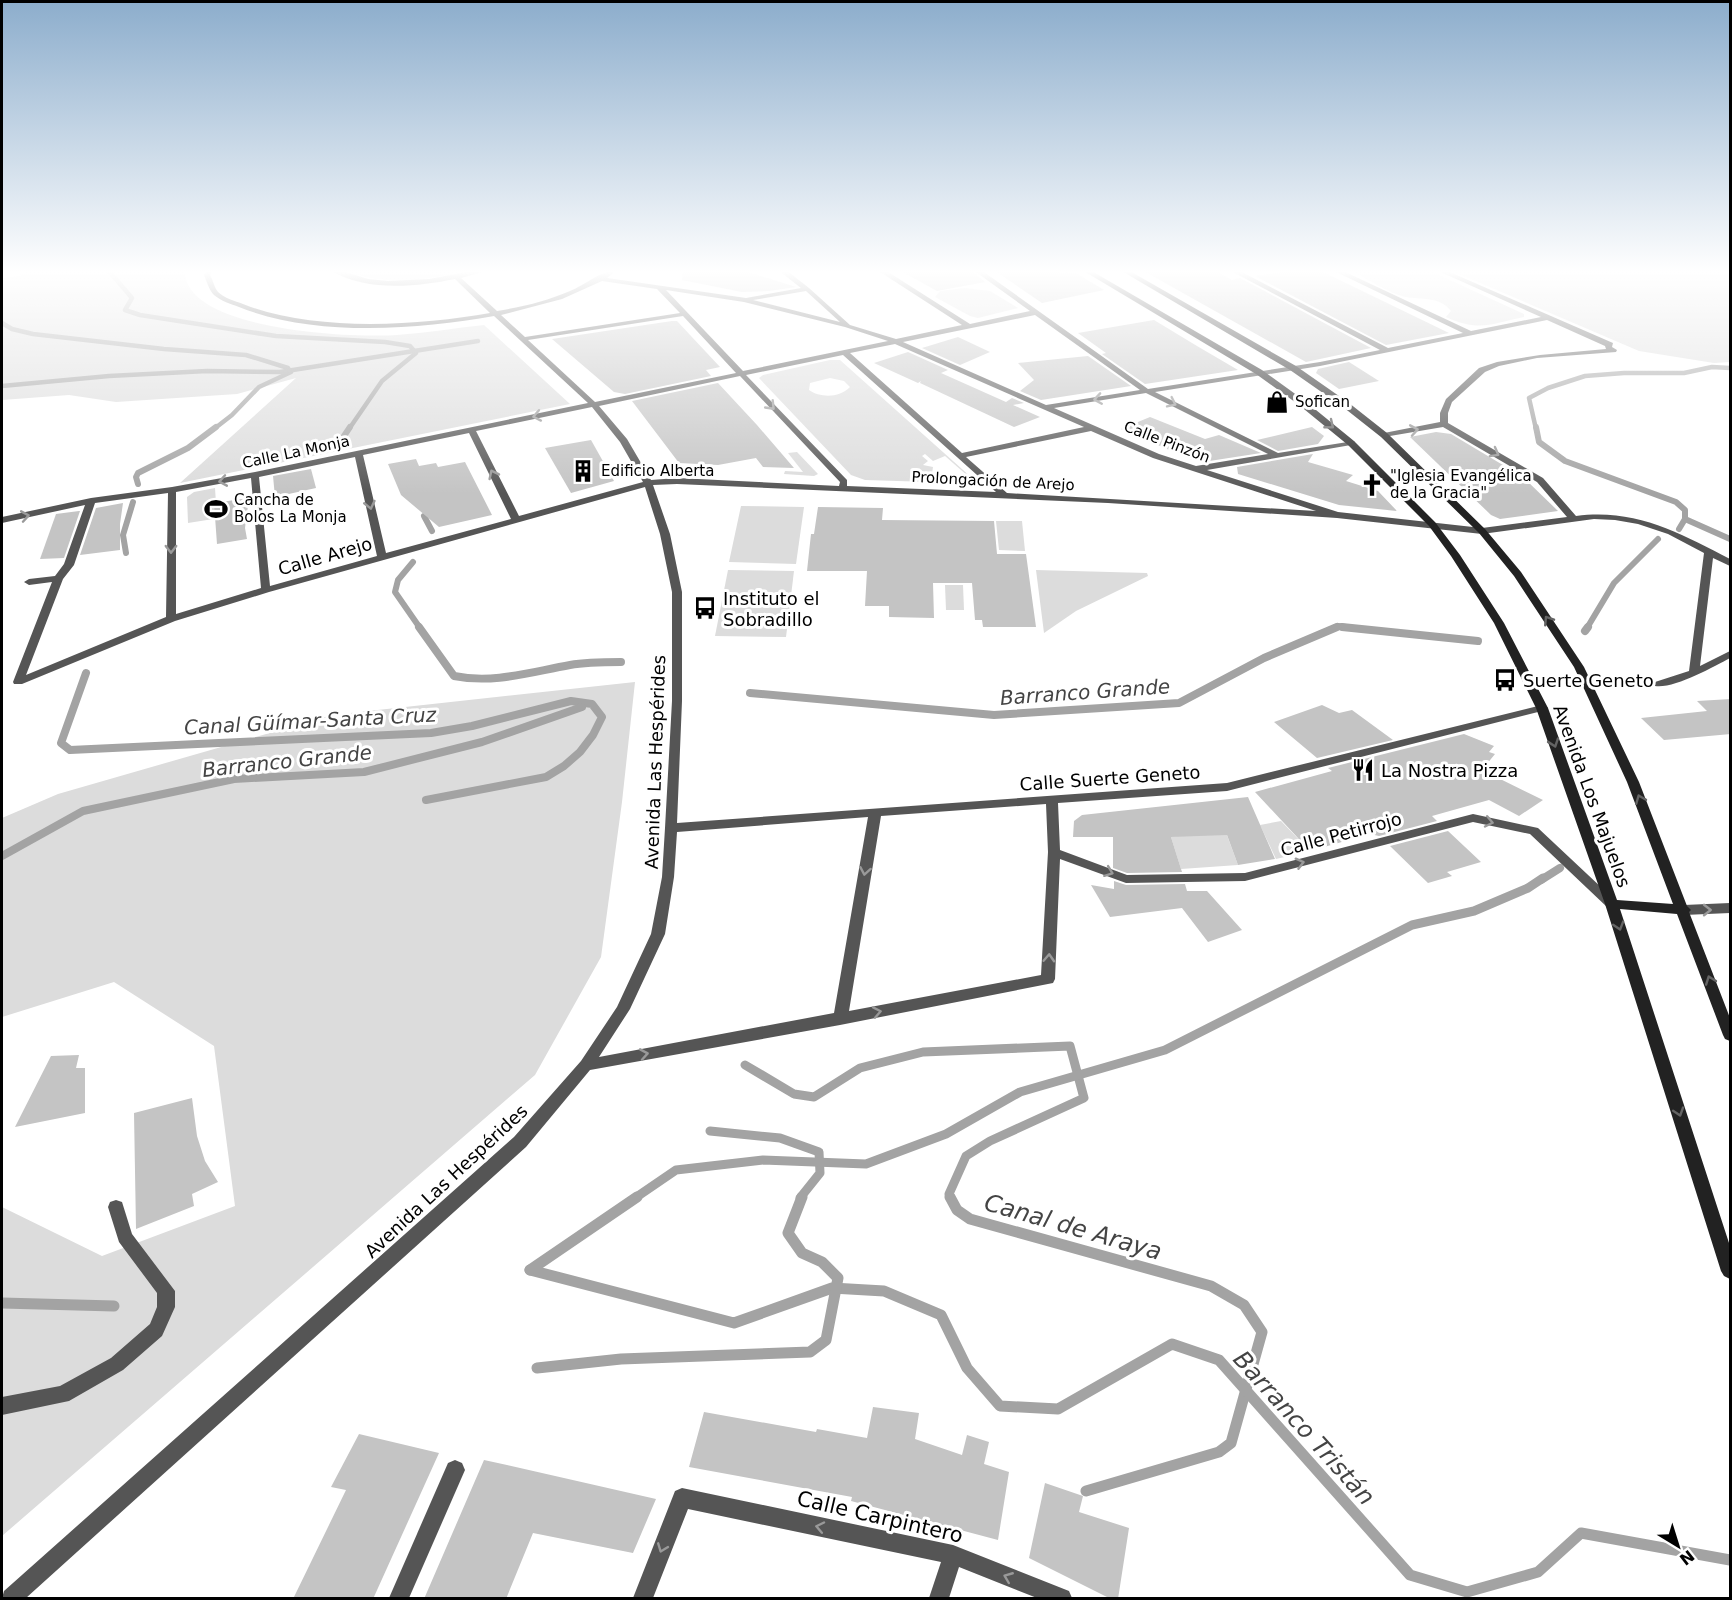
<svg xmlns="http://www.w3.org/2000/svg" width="1732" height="1600" font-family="'DejaVu Sans',sans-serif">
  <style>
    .green { fill: #dcdcdc; fill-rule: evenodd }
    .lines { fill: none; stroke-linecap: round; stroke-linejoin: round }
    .stream-far4 { stroke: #a3a3a3; stroke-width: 4.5 }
    .stream-far3 { stroke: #a3a3a3; stroke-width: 6 }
    .stream-far2 { stroke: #a3a3a3; stroke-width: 8 }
    .stream-far1 { stroke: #a3a3a3; stroke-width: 9 }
    .stream { stroke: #a3a3a3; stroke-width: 11 }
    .building { fill: #c4c4c4 }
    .street { fill: #555; fill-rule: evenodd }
    .secondary { fill: #222; fill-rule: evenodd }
    .oneway { stroke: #999 }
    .oneway2 { stroke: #646464 }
    .labels { text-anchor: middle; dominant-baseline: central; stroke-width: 6; stroke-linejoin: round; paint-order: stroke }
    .far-poi-label { font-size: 15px; fill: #000; stroke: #fff; text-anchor: start }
    .far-street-label { font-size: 15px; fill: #000; stroke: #fff }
    .street-label { font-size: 18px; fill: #000; stroke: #fff }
    .poi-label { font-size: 18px; fill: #000; stroke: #fff; text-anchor: start }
    .water-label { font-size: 20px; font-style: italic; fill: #444; stroke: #fff }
    .near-street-label { font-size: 21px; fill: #000; stroke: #fff }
    .near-water-label { font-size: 24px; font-style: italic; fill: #444; stroke: #fff }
  </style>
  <rect width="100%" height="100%" fill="#fff"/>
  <g class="green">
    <path d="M24 270H185C182 331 355 338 397 335 426 333 455 328 484 325L570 404 180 483 296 378 237 394 116 402 69 395 2 400V278L20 276Z"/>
    <path d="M345 270H472C435 279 380 287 345 270Z"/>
    <path d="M1350 270H1428L1524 314V317C1490 324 1479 332 1446 317L1451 311C1440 296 1421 300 1406 297 1390 294 1366 278 1350 270Z"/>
    <polygon points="1450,270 1721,270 1730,276 1730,362 1714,363 1639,351"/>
    <polygon points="965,288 990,291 1018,308 978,318 970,316 935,297 940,291"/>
    <path d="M830 360H840L972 478 962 483 865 480 851 475 759 378 763 375ZM830 378 844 381 850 387C840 398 820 398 809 390L810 383ZM925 454 933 461 945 456 969 477 960 482 931 480 933 467 923 465 928 461 922 456Z"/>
    <polygon points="797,452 818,474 814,476 784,474 785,471 803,472 788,453"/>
    <polygon points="215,488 216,503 244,499 245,514 188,523 187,497 194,492"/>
    <polygon points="741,506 804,507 796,564 729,562"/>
    <polygon points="996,521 1022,521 1025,551 999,550"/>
    <polygon points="728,570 794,571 786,637 715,636"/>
    <polygon points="1036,570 1147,573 1148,576 1076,611 1044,633"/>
    <polygon points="945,585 963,585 964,610 946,610"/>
    <polygon points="635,682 622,802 601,957 535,1075 2,1536 2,1207 102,1256 235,1206 214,1046 114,982 2,1017 2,818 58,794 332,715"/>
    <polygon points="1281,821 1310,851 1276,859 1260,825"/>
    <polygon points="1225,830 1238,865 1181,869 1171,837"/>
  </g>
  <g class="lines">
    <g class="stream-far4">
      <polyline points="108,270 132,298 125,310 140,315 276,336 385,342 410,346 416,353 382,381 349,429"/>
      <polyline points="2,323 12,329 33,334 164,349 246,355 288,368 291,372 259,387 232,415 214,429"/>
      <polyline points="2,386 109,376 207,371 280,372 478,341"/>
      <polyline points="1536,429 1529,398 1548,388 1585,376 1624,373 1684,373 1712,367 1730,368"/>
    </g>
    <g class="stream-far3">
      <polyline points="1536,427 1539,442 1565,461 1676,502 1685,510 1685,519 1679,529"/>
      <polyline points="343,447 344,436 350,427"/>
      <polyline points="138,484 136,477 138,473 188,448 216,427"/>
      <polyline points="424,516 432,531"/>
      <polyline points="1685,519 1730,539"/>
      <polyline points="126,553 123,535 133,502"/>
      <polyline points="413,562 398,580 395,592 420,628"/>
      <polyline points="1333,628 1338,626 1354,628"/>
      <polyline points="1587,628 1614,583 1658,539"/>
    </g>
    <g class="stream-far2">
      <path d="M419 627 454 676C494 684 530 672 570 665 586 662 604 662 621 662"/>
      <polyline points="1342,627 1478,641"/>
      <polyline points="1585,631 1588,627"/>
      <polyline points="86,673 61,743 70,750 431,733 472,726 571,701 592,704 602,717 593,735 580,752 564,766 546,777 426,800"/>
      <polyline points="750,693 994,715 1179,703 1264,658 1337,627"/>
      <polyline points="2,856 83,811 234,779 364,772 482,742 582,707"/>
      <polyline points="1541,880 1560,868"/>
    </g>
    <g class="stream-far1">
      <polyline points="745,1065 794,1094 814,1097 860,1068 923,1052 1070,1046 1084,1098 990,1141 966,1156 949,1194 951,1198"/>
      <polyline points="710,1131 780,1138 819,1152 820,1173 800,1198"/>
      <polyline points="635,1198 676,1170 763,1160 866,1164 946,1134 1020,1092 1165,1050 1412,925 1474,911 1528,888 1543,878"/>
    </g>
    <g class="stream">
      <polyline points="950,1197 957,1210 970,1219 1211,1286 1244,1305 1262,1332 1231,1443 1219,1452 1086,1491"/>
      <polyline points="530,1270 734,1323 832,1288 884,1291 941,1315 967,1368 1000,1406 1058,1409 1172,1344 1219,1360 1410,1575 1467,1592 1538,1572 1581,1533 1730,1560"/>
      <polyline points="530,1270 637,1197"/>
      <polyline points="2,1303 114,1306"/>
      <polyline points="537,1368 621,1359 810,1352 826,1340 838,1278 822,1262 802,1253 788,1233 802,1197"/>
    </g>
  </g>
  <g class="building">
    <polygon points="683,270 742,270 796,287 769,291 742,292 682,280"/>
    <polygon points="899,270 971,270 985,282 937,291"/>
    <polygon points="994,270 1076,273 1104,290 1042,303"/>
    <polygon points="1142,270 1214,270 1232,280 1240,278 1371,348 1306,362"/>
    <polygon points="1296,270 1319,270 1449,333 1386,345 1255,276"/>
    <polygon points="1154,320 1197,346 1238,370 1145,384 1102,354 1106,353 1078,333"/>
    <polygon points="672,321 677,321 720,367 706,370 711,376 625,394 614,392 552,339"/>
    <polygon points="958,337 990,352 960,365 922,348"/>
    <polygon points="908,352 948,370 941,373 1006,402 1012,398 1024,403 1013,405 1040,417 1014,427 920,383 921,381 918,383 874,363"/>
    <polygon points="1088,356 1131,386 1041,400 1020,391 1034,380 1018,363"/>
    <polygon points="1349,362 1379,381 1339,389 1316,373 1318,369"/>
    <polygon points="718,383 757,425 794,468 763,467 756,458 718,465 679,463 632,401"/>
    <polygon points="1150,417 1205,439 1219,435 1261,453 1203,462 1190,459 1121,429"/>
    <polygon points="1312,427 1324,436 1318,444 1278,451 1257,440"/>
    <polygon points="1436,432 1451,434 1523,477 1558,511 1500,519 1491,515 1410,437"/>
    <polygon points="591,440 614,481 571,493 545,448"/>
    <polygon points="1313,454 1308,462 1353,475 1346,481 1378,491 1397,511 1339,505 1238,474 1237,467"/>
    <polygon points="416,459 419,466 436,463 438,467 465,462 492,515 439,527 401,495 388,464"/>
    <polygon points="311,469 316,488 275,497 273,476"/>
    <polygon points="249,498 245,528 247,539 217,544 214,503"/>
    <polygon points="123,503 120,524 120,550 80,555 96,508"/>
    <polygon points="818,507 883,508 882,520 994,521 997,554 1026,554 1036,627 983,627 982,620 975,620 972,583 933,583 934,618 889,617 889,606 865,606 867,571 807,571 811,534 814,534"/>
    <polygon points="79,511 80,511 64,558 40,559 56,514"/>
    <polygon points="1731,699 1731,734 1664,740 1641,718 1707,711 1697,701"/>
    <polygon points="1322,705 1339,713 1352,710 1393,740 1317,758 1274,722"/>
    <polygon points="1464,734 1494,746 1489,752 1495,754 1482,770 1543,800 1519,816 1489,800 1432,816 1437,821 1379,836 1370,834 1310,851 1255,792 1332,771 1328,768"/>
    <polygon points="1248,797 1275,859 1238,865 1227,835 1171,837 1182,872 1127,873 1113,868 1113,837 1073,837 1074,821 1082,815"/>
    <polygon points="1448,831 1481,862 1447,872 1452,876 1428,883 1390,846"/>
    <polygon points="1114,881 1126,885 1185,884 1187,891 1207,891 1242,930 1208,942 1182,908 1110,917 1091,885 1114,889"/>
    <polygon points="79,1055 76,1068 85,1068 85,1113 15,1127 51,1056"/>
    <polygon points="192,1098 197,1136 205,1161 218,1182 192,1194 194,1206 136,1229 134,1113"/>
    <polygon points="873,1407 919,1413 915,1439 962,1455 967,1435 989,1442 984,1464 1009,1472 998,1540 851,1501 852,1497 689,1467 704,1412 816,1432 817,1429 867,1438"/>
    <polygon points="359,1434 439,1453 373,1599 293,1599 346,1490 331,1487"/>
    <polygon points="484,1460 507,1465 656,1499 633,1553 533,1533 506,1599 424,1599"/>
    <polygon points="1045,1483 1083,1496 1079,1512 1129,1528 1118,1599 1111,1599 1029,1558"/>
  </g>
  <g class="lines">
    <g class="street">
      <path d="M207 270H213L210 275C213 280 214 287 218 292 224 298 235 301 243 304 313 332 417 326 490 313L455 279C415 287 366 292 330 270H339L368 279 388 281 429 279 477 270H489L461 278 497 311C522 307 547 301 570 291 585 285 602 270 617 270L607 278 746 298 801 288 778 270H786L809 288 850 325 896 339 962 325 877 270H885L970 324 1030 311 973 270H981L1148 389 1320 362 1380 350 1229 270H1238L1388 348 1463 333 1332 270H1341L1471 331 1541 317 1436 270H1445L1613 343 1612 347 1617 350 1616 352 1537 358 1499 366 1485 372 1452 402 1448 413V423L1543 478 1576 516C1635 508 1680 533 1730 559V566L1713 558 1700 666 1730 651V658C1713 667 1674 689 1655 686L1654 684 1655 682 1689 671 1704 553 1668 534 1638 524 1615 520 1594 519 1482 534 1337 518 1108 503 677 484 653 485 670 534 682 592V701L677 823 1227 783 1542 705 1546 706 1548 708 1546 710 1227 791 1058 803 1060 850 1127 875 1245 873 1473 814 1538 828 1619 904 1617 907H1607L1530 834 1473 822 1245 881 1126 883 1060 859 1055 979 1053 983 840 1025 590 1070 526 1147 26 1598H2L4 1591 514 1137 581 1061 617 1007 651 934 662 877 665 828 672 701V592L660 534 645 487 269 592 175 621 22 684H14L13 682 52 582 29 585 24 582 29 579 55 576 64 564 85 505 2 523V517L91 498 172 487 255 472 588 403 494 316C416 330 314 337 239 307 231 304 221 301 214 295 209 290 207 282 204 275ZM602 281 657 289 680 313 525 337 501 315 562 299ZM666 290 744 302 845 327 888 341 743 371ZM806 291 840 322 753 300ZM1035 315 1140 390 1046 405 903 342ZM683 316 736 373 595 402 528 340ZM1547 320 1605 346 1606 349 1540 355 1497 362 1479 368 1446 399 1440 413V422L1384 433 1380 435 1384 437 1443 427 1537 482 1567 517 1482 528 1338 512 1207 470 1351 445 1355 443 1354 441 1278 453 1155 392 1320 366ZM895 344 1084 427 962 453 850 353ZM843 355 996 492 847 486V480L746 375ZM740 376 840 482 839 486 677 478 651 480 627 439 599 406ZM1146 393 1268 454 1196 466 1159 454 1054 408ZM592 407 620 442 643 482 519 516 476 431ZM1091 431 1153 458 1316 511 1007 493 966 457ZM469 433 511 519 386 553 363 455ZM355 457 377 556 270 586 259 477ZM251 478 261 588 176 614V492ZM168 493 166 617 26 675 63 579 74 565 95 503ZM1046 804 1048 852 1041 975 849 1011 881 816ZM868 817 834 1013 599 1057 630 1009 665 934 674 877 677 832Z"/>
      <polygon points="1730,903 1730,913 1684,915 1679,913 1677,910 1679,907 1684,905"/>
      <polygon points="116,1200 122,1202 132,1234 175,1291 175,1307 162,1336 123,1370 69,1401 2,1415 2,1397 60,1386 111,1358 150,1324 157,1307 157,1293 119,1242 108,1207 110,1202"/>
      <polygon points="455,1460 462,1463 465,1470 409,1598 389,1598 448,1463"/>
      <polygon points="682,1488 953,1545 1069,1591 1072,1598 1037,1598 959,1567 949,1598 929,1598 941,1562 688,1509 653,1598 633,1598 675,1491"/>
    </g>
    <polygon class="secondary" points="1082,270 1090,270 1262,370 1305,401 1354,441 1435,522 1460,555 1504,623 1548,708 1617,900 1673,904 1627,782 1574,667 1514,576 1479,533 1381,437 1343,407 1290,370 1120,270 1128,270 1296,366 1349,403 1387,433 1485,529 1521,572 1584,667 1639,782 1687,906 1691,910 1689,912 1730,1018 1730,1041 1725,1039 1723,1035 1677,914 1620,909 1730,1246 1730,1279 1724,1276 1721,1271 1605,904 1536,708 1494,623 1451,556 1429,526 1348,445 1299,405 1256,374"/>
  </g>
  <defs><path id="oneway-chevron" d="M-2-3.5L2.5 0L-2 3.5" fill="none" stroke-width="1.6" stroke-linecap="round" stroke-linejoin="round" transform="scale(1.5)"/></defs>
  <g class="oneway">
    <use href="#oneway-chevron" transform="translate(1098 399) rotate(171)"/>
    <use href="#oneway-chevron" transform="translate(1172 403) rotate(26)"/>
    <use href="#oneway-chevron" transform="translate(771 406) rotate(46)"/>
    <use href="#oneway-chevron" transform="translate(537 416) rotate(169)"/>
    <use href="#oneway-chevron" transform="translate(1414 430) rotate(-10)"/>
    <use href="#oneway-chevron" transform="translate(1495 453) rotate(29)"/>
    <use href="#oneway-chevron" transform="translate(493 474) rotate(-116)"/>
    <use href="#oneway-chevron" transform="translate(223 481) rotate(170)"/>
    <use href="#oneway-chevron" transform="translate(370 505) rotate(77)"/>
    <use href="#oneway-chevron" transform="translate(25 516) rotate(-10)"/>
    <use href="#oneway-chevron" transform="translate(171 549) rotate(90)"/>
    <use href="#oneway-chevron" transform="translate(1489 822) rotate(12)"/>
    <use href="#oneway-chevron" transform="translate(1300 863) rotate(-15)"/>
    <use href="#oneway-chevron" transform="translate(865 871) rotate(100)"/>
    <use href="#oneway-chevron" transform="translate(1109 872) rotate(21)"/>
    <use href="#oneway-chevron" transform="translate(1707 910)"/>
    <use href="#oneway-chevron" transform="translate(1049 958) rotate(-87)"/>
    <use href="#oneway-chevron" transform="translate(877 1012) rotate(-11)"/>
    <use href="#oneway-chevron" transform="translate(644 1054) rotate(-10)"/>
    <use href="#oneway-chevron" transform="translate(820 1527) rotate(-168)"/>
    <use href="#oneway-chevron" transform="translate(662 1548) rotate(111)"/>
    <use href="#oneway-chevron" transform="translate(1008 1577) rotate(-158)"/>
  </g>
  <g class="oneway2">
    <use href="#oneway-chevron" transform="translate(1330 425) rotate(39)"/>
    <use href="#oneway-chevron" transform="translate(1548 620) rotate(-123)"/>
    <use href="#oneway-chevron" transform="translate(1554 743) rotate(71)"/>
    <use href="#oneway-chevron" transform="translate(1640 799) rotate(-112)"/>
    <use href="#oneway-chevron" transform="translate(1619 926) rotate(73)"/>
    <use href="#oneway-chevron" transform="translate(1710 980) rotate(-110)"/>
    <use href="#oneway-chevron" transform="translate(1679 1112) rotate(72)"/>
  </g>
  <linearGradient id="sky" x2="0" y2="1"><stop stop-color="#8cadcc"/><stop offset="0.55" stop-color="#fff"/><stop offset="1" stop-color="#fff" stop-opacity="0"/></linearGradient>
  <rect width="1732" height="494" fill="url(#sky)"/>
  <defs>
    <g id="shop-bare" transform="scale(1.8)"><path d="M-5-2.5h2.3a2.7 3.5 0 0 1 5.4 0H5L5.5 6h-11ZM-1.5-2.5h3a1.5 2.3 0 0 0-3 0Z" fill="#000" stroke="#fff" stroke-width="2.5" paint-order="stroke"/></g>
    <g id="building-bare" transform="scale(1.8)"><path d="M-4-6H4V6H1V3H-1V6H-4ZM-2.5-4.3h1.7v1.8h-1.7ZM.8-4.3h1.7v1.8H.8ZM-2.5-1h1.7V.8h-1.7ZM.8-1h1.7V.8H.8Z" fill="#000" stroke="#fff" stroke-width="2.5" paint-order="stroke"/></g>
    <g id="church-bare" transform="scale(1.8)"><path d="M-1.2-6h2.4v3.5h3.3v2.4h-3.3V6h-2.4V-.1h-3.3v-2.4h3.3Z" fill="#000" stroke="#fff" stroke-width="2.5" paint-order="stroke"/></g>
    <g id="stadium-bare" transform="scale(1.8)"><path d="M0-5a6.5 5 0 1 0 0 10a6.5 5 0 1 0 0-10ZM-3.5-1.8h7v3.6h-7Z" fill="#000" stroke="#fff" stroke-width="2.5" paint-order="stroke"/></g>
    <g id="bus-bare" transform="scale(1.8)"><path d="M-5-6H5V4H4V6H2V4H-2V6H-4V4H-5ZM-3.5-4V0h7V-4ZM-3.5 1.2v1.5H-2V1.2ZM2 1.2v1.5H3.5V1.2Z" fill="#000" stroke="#fff" stroke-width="2.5" paint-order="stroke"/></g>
    <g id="restaurant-bare" transform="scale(1.8)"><path d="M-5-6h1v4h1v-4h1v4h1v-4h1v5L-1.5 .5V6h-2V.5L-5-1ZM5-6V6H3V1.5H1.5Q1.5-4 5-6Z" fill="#000" stroke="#fff" stroke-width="2.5" paint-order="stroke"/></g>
  </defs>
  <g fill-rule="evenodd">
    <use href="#shop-bare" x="1277" y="402"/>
    <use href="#building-bare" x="583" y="471"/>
    <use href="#church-bare" x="1372" y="485"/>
    <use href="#stadium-bare" x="216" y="509"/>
    <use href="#bus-bare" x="705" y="608"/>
    <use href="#bus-bare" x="1505" y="680"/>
    <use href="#restaurant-bare" x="1363" y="770"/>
  </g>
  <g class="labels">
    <g class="far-poi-label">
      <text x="1295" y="402">Sofican</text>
      <text x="601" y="471">Edificio Alberta</text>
      <text x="1390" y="476">"Iglesia Evangélica<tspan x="1390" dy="17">de la Gracia"</tspan></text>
      <text x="234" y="500">Cancha de<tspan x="234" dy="17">Bolos La Monja</tspan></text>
    </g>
    <g class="far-street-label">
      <text transform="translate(1167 442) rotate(21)">Calle Pinzón</text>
      <text transform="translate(296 452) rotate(-12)">Calle La Monja</text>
      <text transform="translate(993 481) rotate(3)">Prolongación de Arejo</text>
    </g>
    <g class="street-label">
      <text transform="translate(325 556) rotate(-16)">Calle Arejo</text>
      <text transform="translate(655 762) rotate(-88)">Avenida Las Hespérides</text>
      <text transform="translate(1110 778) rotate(-4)">Calle Suerte Geneto</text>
      <text transform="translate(1592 796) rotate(70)">Avenida Los Majuelos</text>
      <text transform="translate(1341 834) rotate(-15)">Calle Petirrojo</text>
      <text transform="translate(446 1181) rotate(-43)">Avenida Las Hespérides</text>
    </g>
    <g class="poi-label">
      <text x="723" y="598">Instituto el<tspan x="723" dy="21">Sobradillo</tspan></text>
      <text x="1523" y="680">Suerte Geneto</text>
      <text x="1381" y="770">La Nostra Pizza</text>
    </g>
    <g class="water-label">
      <text transform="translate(1085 692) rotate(-4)">Barranco Grande</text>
      <text transform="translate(310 721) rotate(-3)">Canal Güímar-Santa Cruz</text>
      <text transform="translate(287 761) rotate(-6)">Barranco Grande</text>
    </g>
    <g class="near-street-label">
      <text transform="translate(880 1517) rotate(13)">Calle Carpintero</text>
    </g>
    <g class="near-water-label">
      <text transform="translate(1073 1227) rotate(16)">Canal de Araya</text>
      <text transform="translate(1304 1428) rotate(48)">Barranco Tristán</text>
    </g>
  </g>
  <rect width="1732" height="1600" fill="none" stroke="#000000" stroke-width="6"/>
  <g transform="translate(1678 1546) rotate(142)" stroke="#ffffff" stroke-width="4.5" paint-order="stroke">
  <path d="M0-4.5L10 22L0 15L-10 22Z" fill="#000000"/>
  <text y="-9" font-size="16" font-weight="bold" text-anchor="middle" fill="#000000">N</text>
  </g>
</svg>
